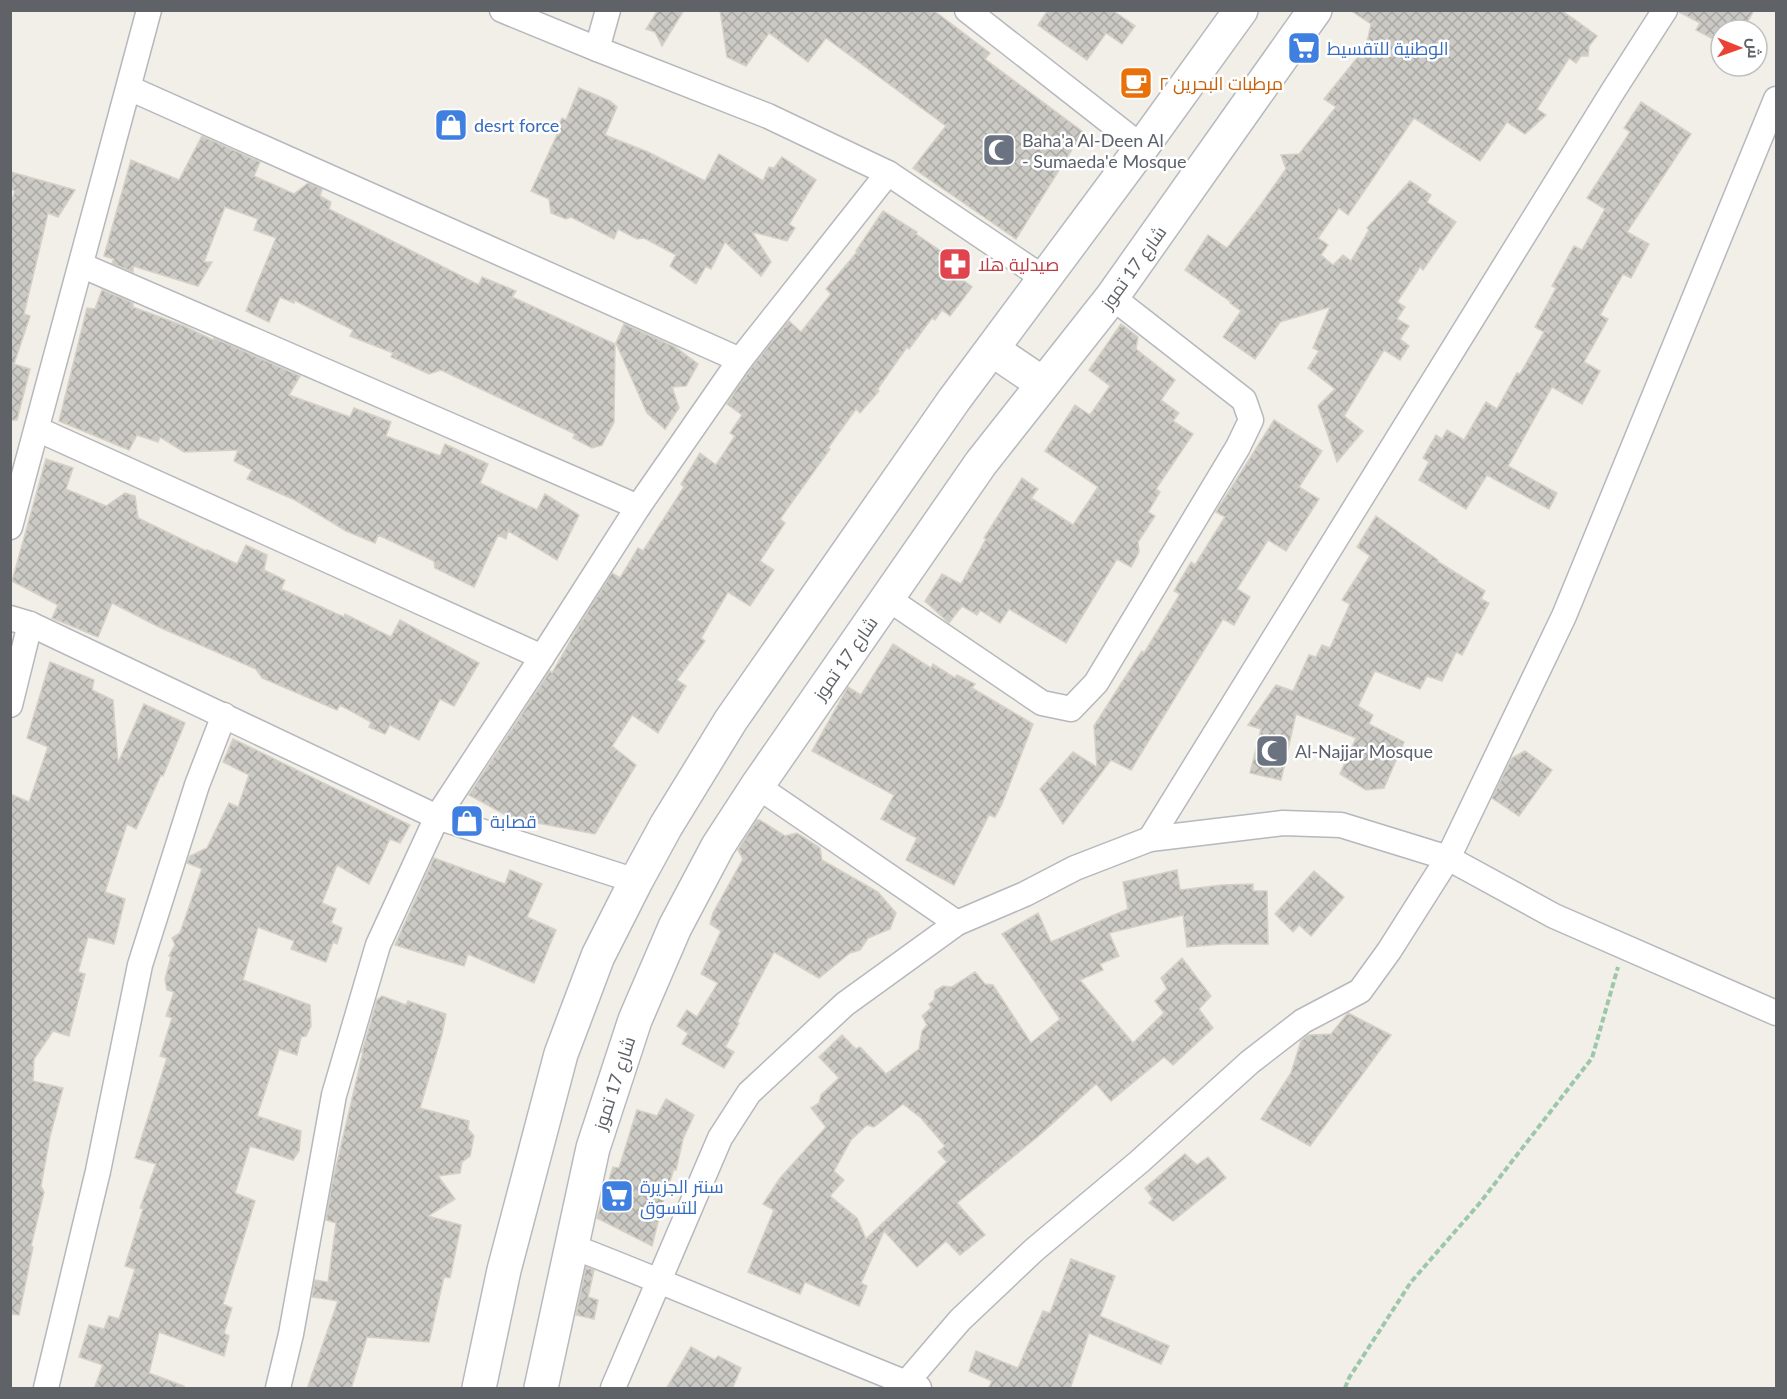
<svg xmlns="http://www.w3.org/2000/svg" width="1787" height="1399" font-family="Lato,Cairo,sans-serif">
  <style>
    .building { fill: url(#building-cross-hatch); stroke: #d6d1c6; stroke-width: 1.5; fill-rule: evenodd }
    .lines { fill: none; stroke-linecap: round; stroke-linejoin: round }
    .minor-casing { stroke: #b5b8bc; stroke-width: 27 }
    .secondary-casing { stroke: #b6babf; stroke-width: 36 }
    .path { stroke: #9cc7a9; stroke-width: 4; stroke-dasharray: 6 3; stroke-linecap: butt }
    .minor { stroke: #fff; stroke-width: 24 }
    .secondary { stroke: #fff; stroke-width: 33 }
    .labels { text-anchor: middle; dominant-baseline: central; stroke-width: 5; stroke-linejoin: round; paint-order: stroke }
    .shop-label { font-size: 18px; fill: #366cbe; stroke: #fff; text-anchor: start }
    .food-label { font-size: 18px; fill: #c56008; stroke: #fff; text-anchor: start }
    .worship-label { font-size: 18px; fill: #5b616d; stroke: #fff; text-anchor: start }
    .health-label { font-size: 18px; fill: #be3a42; stroke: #fff; text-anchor: start }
    .street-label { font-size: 18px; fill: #5f6368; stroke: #fff }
  </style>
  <defs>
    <pattern id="building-cross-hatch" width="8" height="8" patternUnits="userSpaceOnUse" patternTransform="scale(1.5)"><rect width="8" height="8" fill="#cccac5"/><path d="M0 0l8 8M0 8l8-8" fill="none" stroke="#a9a8a4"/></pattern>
  </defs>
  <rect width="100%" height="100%" fill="#f1efe8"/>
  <g class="building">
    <polygon points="658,10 684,10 662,46 655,32 646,29"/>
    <polygon points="720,10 933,10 990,53 985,59 1083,132 1016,239 913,168 946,126 826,38 808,62 769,33 746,66 727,57"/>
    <polygon points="1048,10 1112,10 1135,26 1122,44 1106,33 1087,60 1038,25"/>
    <polygon points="1350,10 1560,10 1574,19 1597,36 1589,46 1588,56 1581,56 1576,63 1569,58 1537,109 1546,115 1525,134 1507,122 1480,161 1414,118 1348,215 1339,208 1318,238 1328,245 1321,255 1333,265 1343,255 1351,261 1369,230 1367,228 1410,181 1431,195 1427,202 1456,222 1423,270 1420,267 1397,302 1405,307 1397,319 1409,326 1400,339 1409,346 1400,360 1384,350 1344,416 1363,431 1337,462 1318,406 1335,389 1308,368 1319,351 1313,348 1330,307 1280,322 1255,359 1223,337 1241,311 1230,303 1231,302 1185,270 1208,235 1227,248 1259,207 1286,169 1281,155 1299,154 1336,107 1324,99 1361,53 1368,38 1371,24"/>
    <polygon points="1679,10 1754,10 1743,30 1721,30 1715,40 1696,30 1700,23 1679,12"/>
    <polygon points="579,88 610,101 617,107 605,135 648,152 705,181 719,154 763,181 769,167 774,168 782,157 816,180 789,224 795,228 787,241 752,232 771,262 761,276 725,242 711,269 706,266 696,284 670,266 676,255 644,238 637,239 618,229 614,239 571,217 566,219 551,213 549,199 531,191 557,135 555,134 562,118 566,120"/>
    <polygon points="1641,102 1691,134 1627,232 1649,244 1631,278 1623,274 1600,315 1608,319 1584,362 1600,371 1582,404 1552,387 1508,466 1557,493 1549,509 1487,475 1466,509 1419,480 1429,462 1423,458 1436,435 1442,439 1447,430 1464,440 1486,402 1497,409 1517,373 1520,374 1544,332 1535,327 1556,288 1552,286 1574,246 1582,250 1605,209 1587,198 1630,132 1624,128"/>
    <polygon points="202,136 260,162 254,176 294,194 308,183 322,189 320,196 331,202 329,209 479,285 482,277 516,291 512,297 615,344 614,422 602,445 592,448 573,438 575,434 441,370 429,374 391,357 393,353 350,336 353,330 294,300 294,303 280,297 269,322 246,311 276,238 254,230 258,219 225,207 204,262 212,262 198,286 133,266 133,272 112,263 114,259 104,256 131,160 179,180"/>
    <polygon points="11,172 75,190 58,217 48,213 24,314 30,316 14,364 30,369 17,420 10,420 10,206 15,191 11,189"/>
    <polygon points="883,211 917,232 916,234 945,254 940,262 972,287 950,316 942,310 935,320 932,318 909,349 907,347 877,390 879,391 860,413 856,409 828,448 830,449 780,519 785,523 760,561 774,570 750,606 728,592 701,638 705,641 677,680 686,686 658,733 632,715 612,746 636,765 595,834 511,818 469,795 550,671 552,673 580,624 612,573 620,578 638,548 643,551 684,487 681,484 700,453 716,465 735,436 730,433 742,415 727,404 751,368 789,321 801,332 831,294 826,289 857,252 856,251"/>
    <polygon points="102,290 133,303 133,307 184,326 213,340 214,338 300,376 289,395 350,417 354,408 391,422 386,436 440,456 445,444 488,464 480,483 537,510 545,494 579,515 557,560 508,531 506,539 498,535 474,587 435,568 434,561 378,535 375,543 346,531 295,500 247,479 252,470 234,461 238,450 184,452 160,437 158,442 137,435 129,450 59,421 87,308 95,309"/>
    <polygon points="624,324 675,347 698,364 686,386 672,387 679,408 665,429 647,413 616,343"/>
    <polygon points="1121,324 1138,337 1136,349 1175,380 1161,400 1179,413 1173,421 1193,434 1156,489 1160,492 1148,512 1155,516 1138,542 1139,552 1131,567 1117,559 1066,643 1009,609 1000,623 980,610 977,615 962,606 949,623 925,601 942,574 961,584 986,539 984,538 1022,478 1038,489 1031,498 1073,525 1098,487 1045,451 1075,405 1090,415 1110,386 1089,370"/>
    <polygon points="1274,420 1322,451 1299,487 1319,499 1286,551 1268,540 1237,589 1250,597 1234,625 1223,619 1131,770 1111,760 1063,824 1040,789 1073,752 1097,767 1094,726 1142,651 1144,653 1180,594 1174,591 1191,562 1195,565 1225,517 1216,512"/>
    <polygon points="46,459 73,468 66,489 106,506 125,493 135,496 138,518 206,551 207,550 237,564 246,545 267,555 264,570 285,580 281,589 344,617 345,614 391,637 400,620 479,663 454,706 440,699 419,740 390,725 385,734 369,727 371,722 340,705 337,710 262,678 256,669 161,628 112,603 98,637 52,618 58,605 12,581"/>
    <polygon points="1376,516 1438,560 1437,561 1485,591 1481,599 1489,603 1462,655 1456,652 1442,681 1427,676 1420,689 1375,671 1358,706 1373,715 1369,724 1404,742 1384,788 1366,790 1340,774 1356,738 1296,714 1281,780 1250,773 1261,729 1248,725 1276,685 1293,691 1309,655 1316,657 1322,645 1330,648 1350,604 1342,600 1370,556 1357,547"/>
    <polygon points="893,644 931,668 933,664 955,678 957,675 975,684 972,688 1033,724 1002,804 995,817 989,815 954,885 906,860 917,838 881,819 894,795 812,751 848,687 861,695"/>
    <polygon points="50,662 94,680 92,690 113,700 118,763 144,704 185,723 163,776 161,775 136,829 127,824 105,892 125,899 114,944 88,937 78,972 85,974 69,1036 53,1031 34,1059 33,1081 63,1088 50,1136 41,1186 44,1192 31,1246 33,1247 19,1315 10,1314 10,794 29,802 48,747 27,738"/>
    <polygon points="233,739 410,825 400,843 390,839 369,884 337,865 322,903 336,909 331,923 342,928 337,944 333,942 326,962 291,949 294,941 258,927 243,980 310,1005 311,1026 306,1036 301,1037 297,1055 279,1049 257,1116 301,1131 299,1151 293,1160 250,1146 235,1193 255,1201 223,1304 232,1308 224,1333 229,1336 224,1356 159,1332 149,1373 184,1386 184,1389 94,1389 103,1365 79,1357 89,1325 104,1329 109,1316 119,1319 135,1269 125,1266 143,1209 140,1208 156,1164 135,1158 167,1058 160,1056 172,1018 166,1016 174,992 167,990 165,979 171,957 169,956 175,945 172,938 180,933 202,869 187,863 190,856 207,848 229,803 238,807 249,775 223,762"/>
    <polygon points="1525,751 1552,770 1519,816 1492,798 1512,758"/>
    <polygon points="757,820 760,820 785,836 797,833 820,848 822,860 878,892 896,913 890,929 868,938 860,950 850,953 819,978 774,952 737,1022 739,1023 725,1047 734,1052 724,1068 682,1044 688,1033 677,1026 687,1010 697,1017 718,983 701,974 721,931 710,924 713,913 743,859 738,850"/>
    <polygon points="434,858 505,884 510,870 542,884 527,917 556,930 534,983 468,954 464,966 395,945"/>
    <path d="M1177 870 1180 890 1222 885 1253 884V891H1267L1268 944H1223L1187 947 1183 915 1109 933 1119 956 1100 964 1103 970 1080 980 1133 1043 1164 1013 1155 1001 1167 989 1161 978 1182 958 1211 996 1199 1009 1213 1028 1173 1065 1164 1057 1111 1101 1096 1084 1042 1133 957 1203 985 1235 960 1255 946 1241 917 1267 884 1231 861 1283 867 1286 859 1306 805 1282 800 1294 748 1272 774 1210 763 1204 780 1178 826 1127 811 1108 819 1103 821 1095 839 1078 819 1057 842 1035 856 1049 860 1047 886 1074 919 1049 922 1031 927 1025 922 1016 931 1008 929 1004 934 1000 935 991 943 986 952 987 975 972 985 984 993 985 1031 1043 1060 1019 1002 934 1038 913 1051 942 1128 909 1123 882ZM903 1104 921 1118 945 1146 938 1152 947 1162 866 1239 857 1218 830 1196 844 1180 834 1171 851 1140 867 1125 874 1127Z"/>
    <polygon points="1314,871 1344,897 1311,936 1299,925 1293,932 1275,914"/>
    <polygon points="382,996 406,1005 408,1001 446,1014 442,1034 420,1108 469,1121 468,1129 474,1136 470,1156 462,1162 460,1173 438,1176 455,1199 428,1216 461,1225 450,1278 444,1277 429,1342 367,1337 351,1389 307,1389 338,1301 312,1297 315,1280 328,1282 336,1223 326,1220 332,1184 363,1052 362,1052 377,1000"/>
    <polygon points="1348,1013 1391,1035 1310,1146 1261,1119 1291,1073 1301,1041 1308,1035 1331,1034"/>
    <polygon points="666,1099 694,1115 683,1139 676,1170 674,1169 663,1202 652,1246 597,1218 613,1167 619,1168 637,1110 657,1116"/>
    <polygon points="1185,1154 1197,1165 1208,1157 1226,1178 1173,1221 1149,1203 1153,1199 1145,1188"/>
    <polygon points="1071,1259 1115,1276 1100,1316 1169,1346 1161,1364 1089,1333 1070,1389 988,1389 992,1381 969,1371 976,1351 1018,1368 1043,1311 1050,1313"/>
    <polygon points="586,1267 594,1270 588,1297 598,1300 594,1319 576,1315"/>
    <polygon points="691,1347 715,1360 718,1356 741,1368 732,1389 666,1389"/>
  </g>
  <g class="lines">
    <g class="minor-casing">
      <g id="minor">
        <polyline points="502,10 597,49 768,116 888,173 1045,279"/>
        <polyline points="967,10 1142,147"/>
        <polyline points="597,49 608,10"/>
        <polyline points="129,88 740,360"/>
        <polyline points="81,265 638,507"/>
        <polyline points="37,429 542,657"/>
        <polyline points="10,527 149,10"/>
        <polyline points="887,598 1042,703 1071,709 1096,683 1238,447 1251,420 1244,400 1112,297"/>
        <polyline points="10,618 30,624 437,817 636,881"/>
        <polyline points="10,705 30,624"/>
        <polyline points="757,786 957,923"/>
        <polyline points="1150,839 1613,91 1665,10"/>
        <path d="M571 1246C688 1291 803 1342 919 1388"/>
        <polyline points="46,1388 98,1171 140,965 197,785 224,715"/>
        <polyline points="278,1388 291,1334 334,1095 378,945 437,817 542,657 638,507 740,360 888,173"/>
        <polyline points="613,1388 720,1138 749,1093 845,1004 957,923 1025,894 1075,868 1150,839 1283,823 1341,825 1448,858 1554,916 1776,1013"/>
        <polyline points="904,1388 906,1383 960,1320 1034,1250 1139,1162 1250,1062 1303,1021 1360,991 1389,951 1448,858 1564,616 1776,99"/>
      </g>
    </g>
    <g class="secondary-casing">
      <g id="secondary">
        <polyline points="993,350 1043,384"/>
        <polyline points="479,1388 504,1270 561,1054 598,956 636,881 666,826 731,720 954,400 1142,147 1241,10"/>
        <polyline points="541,1388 593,1148 635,1020 675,927 718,846 757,786 981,463 1112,297 1315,10"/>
      </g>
    </g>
    <polyline class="path" points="1345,1388 1349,1378 1411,1282 1479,1204 1592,1058 1618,967"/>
    <use href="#minor" class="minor"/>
    <use href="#secondary" class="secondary"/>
  </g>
  <defs>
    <g id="supermarket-square" transform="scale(1.725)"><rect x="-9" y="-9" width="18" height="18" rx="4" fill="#3f7fe0" stroke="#fff"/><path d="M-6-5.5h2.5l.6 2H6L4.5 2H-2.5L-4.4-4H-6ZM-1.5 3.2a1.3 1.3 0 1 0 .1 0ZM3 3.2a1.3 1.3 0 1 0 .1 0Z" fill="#fff"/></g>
    <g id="cafe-square" transform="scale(1.725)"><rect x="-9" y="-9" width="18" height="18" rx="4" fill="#e8710a" stroke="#fff"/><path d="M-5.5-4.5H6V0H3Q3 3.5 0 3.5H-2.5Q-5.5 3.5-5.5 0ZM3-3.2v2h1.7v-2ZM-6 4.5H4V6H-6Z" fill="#fff"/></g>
    <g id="shop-square" transform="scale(1.725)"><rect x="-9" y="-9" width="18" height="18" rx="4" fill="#3f7fe0" stroke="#fff"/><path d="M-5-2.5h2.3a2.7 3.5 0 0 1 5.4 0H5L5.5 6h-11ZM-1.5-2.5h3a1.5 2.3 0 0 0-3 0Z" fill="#fff"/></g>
    <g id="mosque-square" transform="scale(1.725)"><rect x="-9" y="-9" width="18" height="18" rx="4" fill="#6b7280" stroke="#fff"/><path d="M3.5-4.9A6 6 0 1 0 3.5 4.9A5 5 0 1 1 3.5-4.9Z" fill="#fff"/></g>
    <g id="pharmacy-square" transform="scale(1.725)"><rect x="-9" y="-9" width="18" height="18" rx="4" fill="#e0444e" stroke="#fff"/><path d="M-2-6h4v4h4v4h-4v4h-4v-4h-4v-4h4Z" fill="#fff"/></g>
  </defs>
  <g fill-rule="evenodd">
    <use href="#supermarket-square" x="1304" y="48"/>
    <use href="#cafe-square" x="1136" y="83"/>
    <use href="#shop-square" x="451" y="125"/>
    <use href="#mosque-square" x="999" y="150"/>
    <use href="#pharmacy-square" x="955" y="264"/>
    <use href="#mosque-square" x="1272" y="751"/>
    <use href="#shop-square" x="467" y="821"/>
    <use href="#supermarket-square" x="617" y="1196"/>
  </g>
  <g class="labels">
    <g class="shop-label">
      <text x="1327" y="48">الوطنية للتقسيط</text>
      <text x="474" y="125">desrt force</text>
      <text x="490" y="821">قصابة</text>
      <text x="640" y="1186">سنتر الجزيرة<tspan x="640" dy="21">للتسوق</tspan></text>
    </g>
    <g class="food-label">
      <text x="1159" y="83">مرطبات البحرين ٢</text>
    </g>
    <g class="worship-label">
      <text x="1022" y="140">Baha'a Al-Deen Al<tspan x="1022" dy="21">- Sumaeda'e Mosque</tspan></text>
      <text x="1295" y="751">Al-Najjar Mosque</text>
    </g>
    <g class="health-label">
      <text x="978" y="264">صيدلية هلا</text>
    </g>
    <g class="street-label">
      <text transform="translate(1133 267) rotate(-54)">شارع 17 تموز</text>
      <text transform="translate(845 658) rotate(-55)">شارع 17 تموز</text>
      <text transform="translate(614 1083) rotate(-72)">شارع 17 تموز</text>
    </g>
  </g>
  <rect width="1787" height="1399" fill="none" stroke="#5f6368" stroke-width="24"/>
  <g transform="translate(1739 48) rotate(91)"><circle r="28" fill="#ffffff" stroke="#bfc1c3" stroke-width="1.5"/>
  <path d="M0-4.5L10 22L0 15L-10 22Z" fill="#ea4335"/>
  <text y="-9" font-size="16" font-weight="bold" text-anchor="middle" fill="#5f6368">ش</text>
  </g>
</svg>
